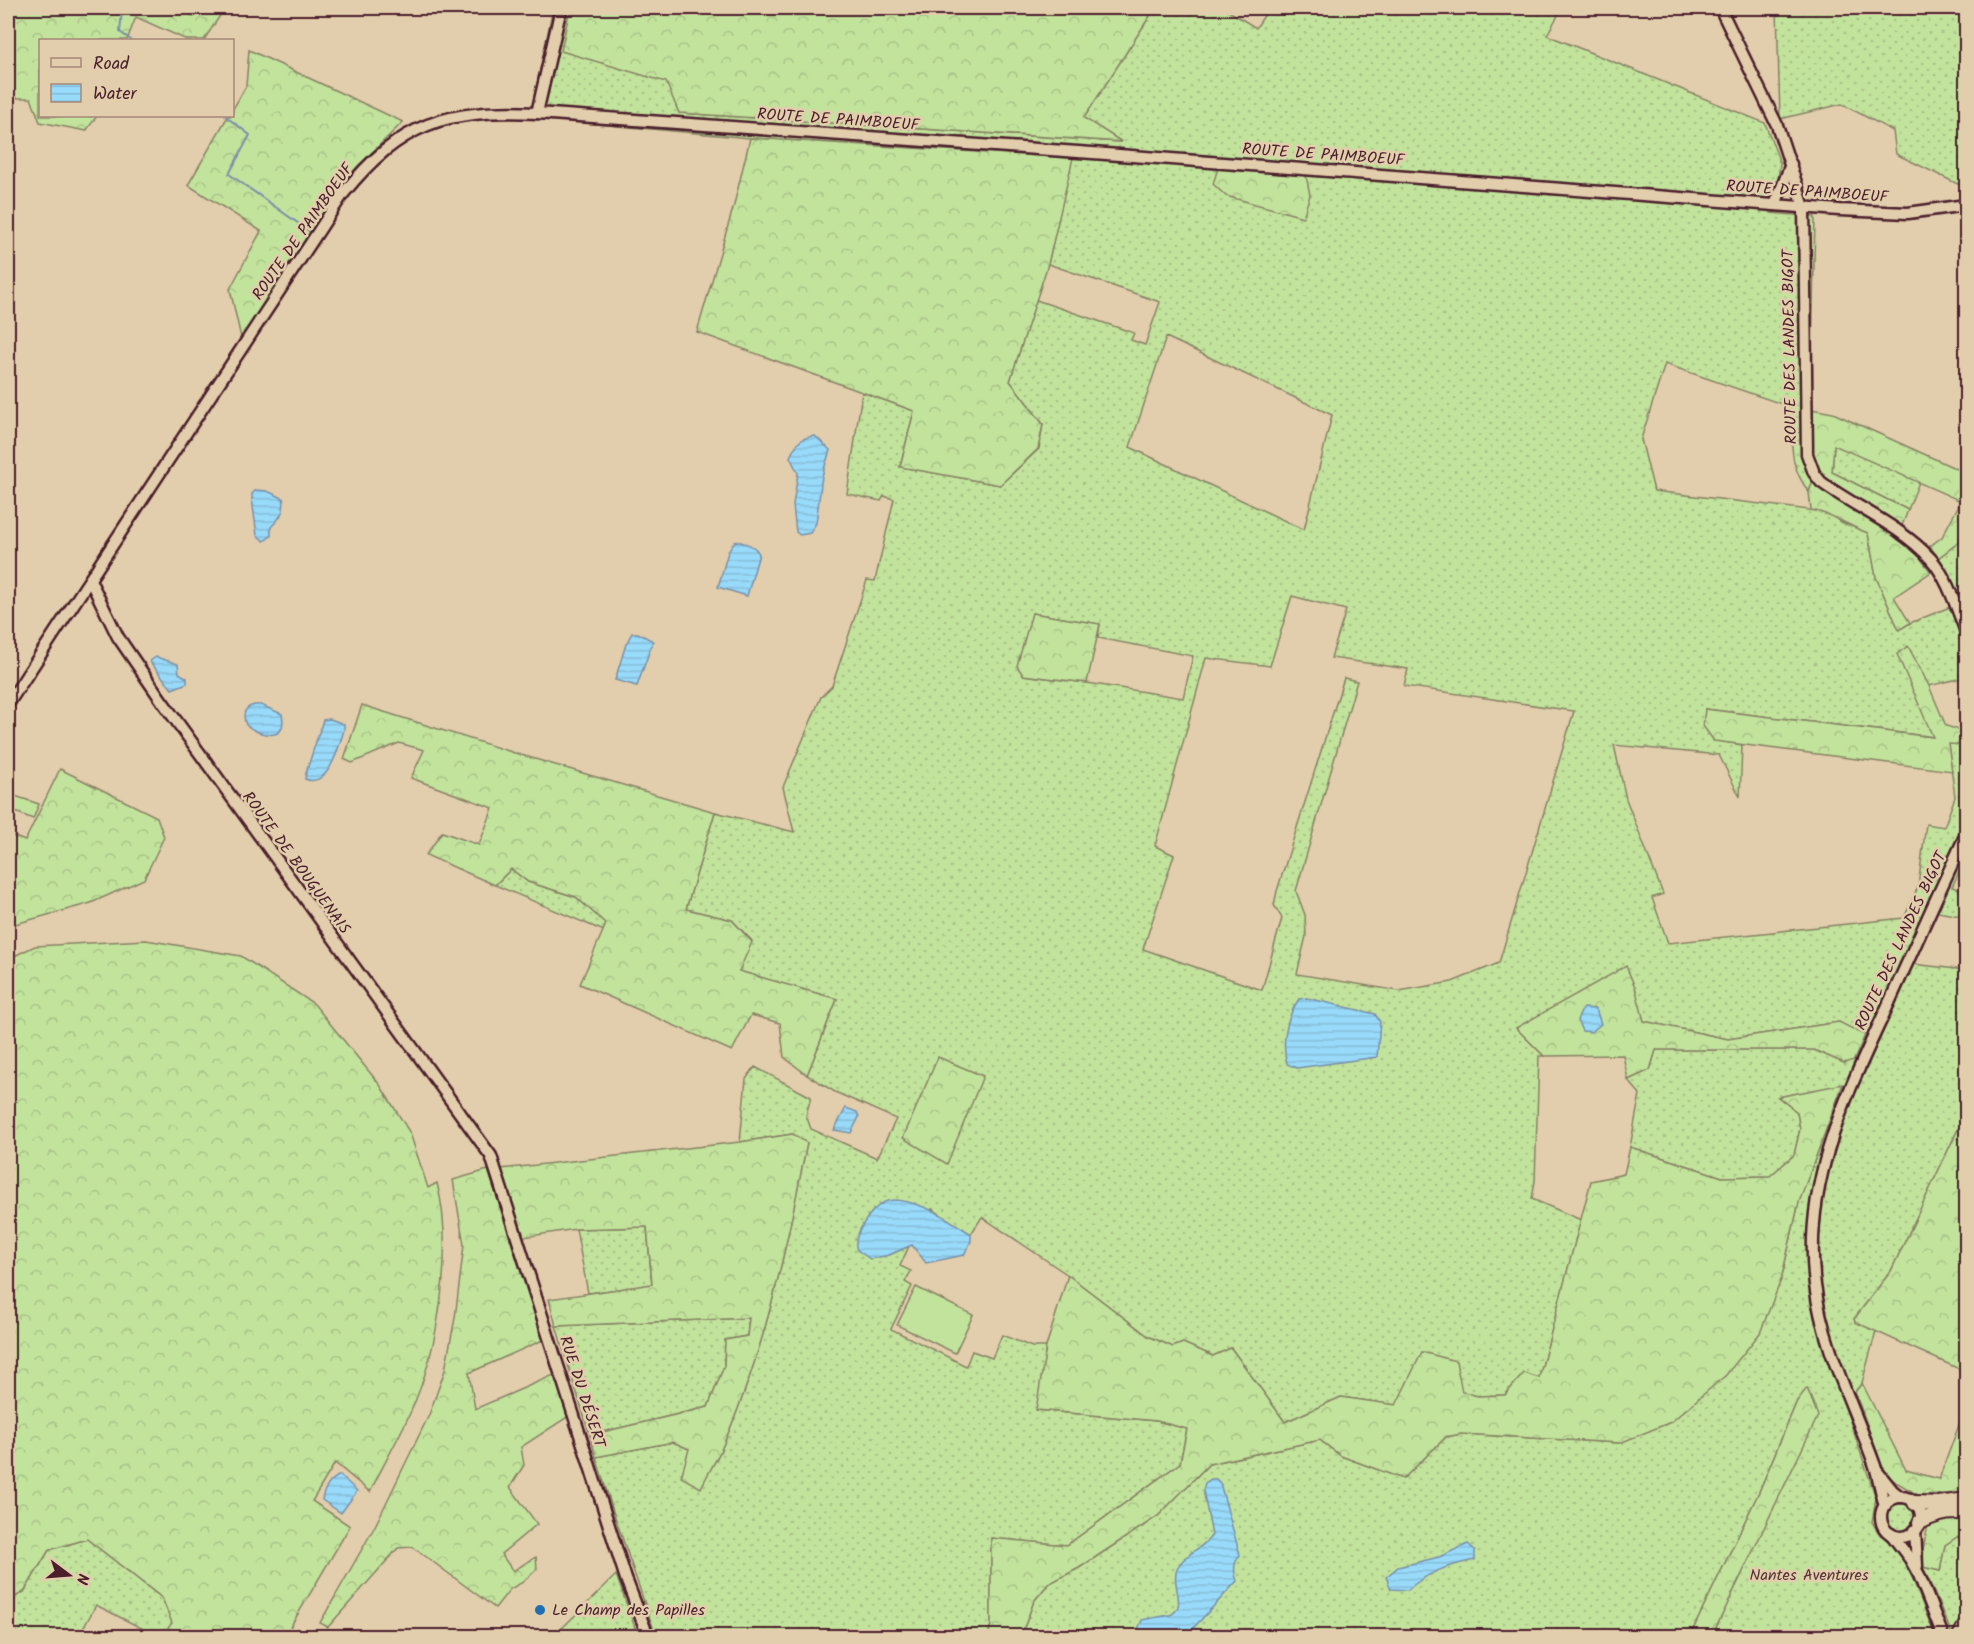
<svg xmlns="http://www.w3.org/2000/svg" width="1974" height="1644" font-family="Kalam,sans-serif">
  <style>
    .grass { fill: url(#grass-dots); stroke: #868164; stroke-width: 1.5; fill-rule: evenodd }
    .forest { fill: url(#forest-crowns); stroke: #868164; stroke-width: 1.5 }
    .pitch { fill: #c2e39c; stroke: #868164; stroke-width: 1.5 }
    .water { fill: url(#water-rules); stroke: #798fa7; stroke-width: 1.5 }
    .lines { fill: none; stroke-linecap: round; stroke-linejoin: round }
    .stream { stroke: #798fa7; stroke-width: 2 }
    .tertiary-casing { stroke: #4a1f2b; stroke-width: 15 }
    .trunk-casing { stroke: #4a1f2b; stroke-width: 18 }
    .tertiary { stroke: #e2ceac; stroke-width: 10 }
    .trunk { stroke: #e2ceac; stroke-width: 14 }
    .poi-dot { fill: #1f6fb2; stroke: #e2ceac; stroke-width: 2 }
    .labels { text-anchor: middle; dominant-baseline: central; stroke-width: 5; stroke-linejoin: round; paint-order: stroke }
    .street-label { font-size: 16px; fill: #4a1f2b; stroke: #e2ceac }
    .park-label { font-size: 16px; fill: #563336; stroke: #e2ceac }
    .poi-label { font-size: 16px; fill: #4a1f2b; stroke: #e2ceac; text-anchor: start }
  </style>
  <defs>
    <pattern id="grass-dots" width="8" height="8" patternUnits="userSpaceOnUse" patternTransform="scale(1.5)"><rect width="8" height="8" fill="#c2e39c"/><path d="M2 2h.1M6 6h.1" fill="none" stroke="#a8c287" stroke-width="1.8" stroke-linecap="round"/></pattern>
    <pattern id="forest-crowns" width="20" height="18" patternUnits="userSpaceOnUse" patternTransform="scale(1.5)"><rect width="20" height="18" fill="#c2e39c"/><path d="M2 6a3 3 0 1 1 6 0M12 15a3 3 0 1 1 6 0" fill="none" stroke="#a8c287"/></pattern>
    <pattern id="water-rules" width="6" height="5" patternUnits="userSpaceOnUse" patternTransform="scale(1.5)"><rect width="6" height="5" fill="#98dafa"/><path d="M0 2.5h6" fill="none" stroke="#84bbd6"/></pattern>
  </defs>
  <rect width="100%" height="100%" fill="#e2ceac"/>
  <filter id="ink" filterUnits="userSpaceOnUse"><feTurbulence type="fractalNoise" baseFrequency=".0167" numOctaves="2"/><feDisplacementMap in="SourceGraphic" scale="12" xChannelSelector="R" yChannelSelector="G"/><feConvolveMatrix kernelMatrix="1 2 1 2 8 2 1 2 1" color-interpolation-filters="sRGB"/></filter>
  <g filter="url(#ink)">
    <g class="grass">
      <path d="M553 8H570L562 51 667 82 679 113 1121 142 1083 119 1155 8H1224L1256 28 1269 8H1562L1547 35 1765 123 1780 163 1778 179 1768 192 1771 213 1815 217 1811 400 1813 453 1817 470 1809 492C1802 483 1797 473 1794 462 1790 442 1793 425 1785 405L1665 364 1641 439 1654 491 1825 512 1841 522 1868 533 1876 577 1899 630 1910 623 1960 603 1945 568 1938 558 1959 542 1966 520V677L1929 686 1908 647 1934 737 1705 709 1714 740 1742 745 1740 797 1719 755 1614 745 1626 799 1663 894 1652 898 1668 943 1904 918 1918 887 1926 824 1944 827 1955 797 1948 744 1966 745V857L1952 887 1966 891V917L1927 910 1903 963 1966 970V1128L1960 1125 1891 1271 1854 1319 1855 1322 1876 1331 1862 1383 1855 1392 1842 1398 1876 1498 1872 1522 1880 1535 1899 1544 1935 1636H1712L1787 1478 1797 1401 1759 1492 1690 1636H1021L1034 1601 1048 1584 1079 1568 1158 1516 1209 1464 1320 1440 1341 1456 1403 1479 1446 1437 1461 1434 1620 1443 1781 1280 1799 1202 1843 1085 1778 1097 1797 1112 1800 1129 1794 1155 1770 1176 1722 1177 1630 1147 1640 1094 1628 1080 1650 1070 1656 1050H1814L1844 1063 1839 1022 1728 1039 1643 1021 1635 987 1516 1028 1544 1056H1539L1535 1181 1532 1199 1581 1220 1539 1378 1524 1373 1505 1395 1478 1396 1462 1392 1396 1405 1341 1397 1285 1422 1231 1348 1213 1356 1183 1343 1173 1347 1148 1336 1068 1275 982 1217 971 1234 932 1209 889 1255 909 1246 900 1266 911 1271 905 1282 912 1286 891 1329 966 1366 972 1351 992 1358 1002 1335 1032 1347H1046L1037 1410 1157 1421 1187 1429 1180 1463 1067 1545 991 1538V1625L988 1636H656L613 1511 596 1457 673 1442 689 1449 700 1487C708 1473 718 1458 724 1443 766 1347 787 1245 806 1144L792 1134 740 1142 746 1079 755 1067 811 1097 806 1115 811 1129 877 1158 896 1119 835 1092 807 1075 837 999 738 971 752 941 732 920 686 909 715 812 794 832 783 787 821 697 832 686 867 580 875 581 894 499 884 496 881 501 847 494 862 392 914 411 900 467 1000 485 1039 449 1043 424 1010 381 1036 300 1134 333 1131 340 1145 345 1160 302 1048 264 1072 158 750 138 530 118ZM1166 337 1332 415 1304 530 1130 447ZM1292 596 1346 610 1331 658 1408 669 1404 686 1574 711 1499 963 1452 982 1399 991 1297 974 1306 936 1305 915 1296 891 1357 681 1344 678 1277 891 1274 905 1282 918 1262 990 1143 949 1174 855 1155 846 1206 658 1270 666ZM1032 613 1100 624 1098 638 1193 656 1183 698 1087 683 1023 675Z"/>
      <polygon points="1777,8 1966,8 1966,188 1896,154 1893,131 1842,104 1780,119"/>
      <polygon points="1834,444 1919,482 1908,510 1832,472"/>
      <polygon points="511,869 528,882 576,897 607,924 604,931 495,885"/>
      <polygon points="647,1227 652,1285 588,1293 576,1229"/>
      <polygon points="749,1318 747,1336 725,1340 724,1366 708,1407 590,1435 556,1326"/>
      <circle cx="1902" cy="1517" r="15"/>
      <polygon points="1957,1537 1966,1538 1966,1615 1952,1634 1923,1567 1940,1571 1945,1545"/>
      <polygon points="87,1539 162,1598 173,1623 162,1636 157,1636 96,1605 79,1636 24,1636 8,1629 8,1601 24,1592 49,1550"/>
      <polygon points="616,1575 638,1636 554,1636"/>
    </g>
    <g class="forest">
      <polygon points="8,8 169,8 194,16 200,8 225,8 204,40 187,40 136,17 127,40 40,40 40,116 97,116 86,131 40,122 31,98 8,98"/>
      <polygon points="570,8 1155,8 1084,118 1122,142 679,113 666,82 561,51"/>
      <polygon points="249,50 403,122 356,168 241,338 230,289 261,231 188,185 228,116 232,116 233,109 246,86"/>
      <polygon points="750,138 1073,158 1048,264 1010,381 1043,424 1038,449 1000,485 900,467 914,411 697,332 734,205"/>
      <polygon points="1218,168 1306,175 1310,195 1303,217 1226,196 1213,184"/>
      <path d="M1811 409 1833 413 1966 473V520L1959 542 1938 558 1930 546 1942 537 1961 501 1834 445 1832 472 1908 510 1897 539 1917 554 1931 572 1894 597 1910 623 1899 630 1876 577 1868 533C1849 526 1830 513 1811 510L1809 492 1817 470 1813 453Z"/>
      <polygon points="1032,613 1100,624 1087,683 1023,675 1017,666"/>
      <polygon points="1908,646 1929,686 1946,726 1966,732 1966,745 1948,744 1952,771 1714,741 1703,726 1705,709 1933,737 1897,654"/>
      <polygon points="362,705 518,754 715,812 686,909 732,920 752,942 739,971 837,999 807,1075 784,1057 780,1023 751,1015 732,1051 580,984 606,924 576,897 528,882 511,869 495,885 426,855 442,832 479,845 493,808 411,778 424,750 399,743 352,763 344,759"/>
      <polygon points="60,769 157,817 164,837 144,879 91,903 8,926 8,834 25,841"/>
      <path d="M146 940 241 956 314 1004 380 1085 410 1133 428 1188 437 1183C454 1249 439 1349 411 1411 399 1438 383 1465 370 1492L335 1463 312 1501 350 1526 285 1636H162L172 1623 162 1598 87 1539 49 1550 24 1592 8 1601V959L35 946Z"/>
      <polygon points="1626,966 1635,987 1644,1021 1728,1039 1839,1022 1865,1035 1854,1060 1844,1063 1814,1050 1656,1050 1650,1070 1628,1080 1623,1055 1544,1056 1516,1028"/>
      <polygon points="938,1057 983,1076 947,1164 903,1138"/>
      <polygon points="1843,1084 1799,1202 1781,1280 1760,1333 1726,1375 1671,1422 1620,1443 1461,1434 1446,1437 1403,1479 1341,1456 1320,1440 1209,1464 1158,1516 1079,1568 1048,1584 1034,1601 1021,1636 988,1636 991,1625 991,1538 1067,1545 1180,1463 1187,1429 1157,1421 1036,1410 1046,1347 1068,1275 1148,1336 1173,1347 1183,1343 1213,1356 1231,1348 1285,1422 1341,1397 1396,1405 1422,1352 1456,1361 1462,1392 1478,1396 1505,1395 1524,1373 1539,1378 1591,1181 1624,1174 1630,1147 1722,1177 1770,1176 1794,1155 1800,1129 1797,1112 1778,1097"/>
      <polygon points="1960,1125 1966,1128 1966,1372 1855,1322 1854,1319 1891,1271"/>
      <path d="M793 1134 807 1143C787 1245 766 1347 724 1443 718 1458 708 1473 701 1488L681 1477 689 1449 673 1442 596 1457 590 1435 708 1407 724 1366 725 1340 747 1336 749 1318 556 1326 549 1299 652 1284 647 1227 576 1229 524 1237 501 1169 740 1142Z"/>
      <polygon points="488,1170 543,1340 469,1373 475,1409 554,1375 569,1416 521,1447 524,1465 510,1487 537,1524 501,1554 513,1571 536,1557 537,1569 523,1582 510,1589 495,1608 413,1547 398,1548 328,1627 320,1623 374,1528 429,1415 445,1370 455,1318 464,1245 453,1180"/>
      <polygon points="1862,1383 1906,1470 1939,1479 1966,1406 1966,1493 1918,1495 1886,1476 1855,1392"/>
      <polygon points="1807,1388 1818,1416 1712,1636 1690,1636 1759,1492 1797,1401"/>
      <polygon points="1946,1517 1966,1522 1966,1538 1957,1537 1945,1545 1940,1571 1923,1567 1924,1544 1928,1525"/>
    </g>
    <g class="pitch">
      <polygon points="9,794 39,804 33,819 8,809"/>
      <polygon points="916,1287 973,1315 955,1353 897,1325"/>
    </g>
    <g class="water">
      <path d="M815 436 830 450 822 476 816 523 810 533 800 535 796 532 793 505 798 473 790 457C796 444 800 437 815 436Z"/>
      <path d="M256 490 267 491 283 498C286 510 280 519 271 527V536L264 541 257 535 252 499V494Z"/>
      <path d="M735 541C744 542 756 546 759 554L747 596 718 587 728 552Z"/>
      <polygon points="632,633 638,633 653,641 637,686 615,680 626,644"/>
      <polygon points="156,657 178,664 179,673 187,678 187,683 172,689 151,663 150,661"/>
      <path d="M255 705H261L282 714C288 743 261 736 246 725 242 714 244 707 255 705Z"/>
      <path d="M330 719 344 724V730C339 746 329 789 305 779L306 773 323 720Z"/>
      <path d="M1307 998 1375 1014 1380 1022 1377 1057 1297 1068 1287 1064C1281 1042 1286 1018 1299 999Z"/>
      <polygon points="1583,1008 1596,1009 1601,1024 1591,1032 1582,1031 1577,1020"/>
      <polygon points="846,1108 857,1112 859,1117 851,1133 834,1130"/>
      <path d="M897 1200C929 1205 945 1217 971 1234V1241L964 1255 926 1263 912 1245 889 1255 870 1259 857 1250C851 1237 871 1209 883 1203 887 1200 893 1200 897 1200Z"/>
      <path d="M340 1475 357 1491 341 1513 322 1500C323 1490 330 1480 340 1475Z"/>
      <path d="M1211 1479H1216L1220 1483 1240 1555C1233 1563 1233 1571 1237 1581L1186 1636H1135L1142 1620C1148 1618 1167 1616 1170 1615 1189 1607 1169 1583 1178 1567 1185 1553 1203 1549 1212 1535L1203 1490 1205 1483Z"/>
      <path d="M1468 1544 1475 1550V1560C1450 1565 1427 1572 1408 1590L1391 1589 1386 1577 1398 1567 1439 1557Z"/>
    </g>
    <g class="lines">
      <g class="stream">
        <polyline points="122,10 120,32 131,40"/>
        <polyline points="225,116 250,135 229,174 309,231"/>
      </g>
      <g class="tertiary-casing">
        <g id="tertiary">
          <path d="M1720 8 1777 125 1804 207 1807 454 1814 473 1821 482C1855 507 1902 527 1930 558 1947 576 1957 609 1966 632"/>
          <polyline points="537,113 561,8"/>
          <polyline points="1775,205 1791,164"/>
          <polyline points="90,580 118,637 162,701 491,1156 626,1579 648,1636"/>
          <path d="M8 704 343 194C401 122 446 109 537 113L1106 154 1839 210 1908 213 1966 205"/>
          <polyline points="1877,1471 1893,1491 1901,1497"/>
          <circle cx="1901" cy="1517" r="20"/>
          <path d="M1885 1506C1881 1493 1879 1479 1875 1466 1854 1406 1823 1349 1815 1285 1802 1182 1847 1094 1889 1003 1914 947 1940 890 1966 834"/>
          <polyline points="1915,1530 1917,1566"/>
          <polyline points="1891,1534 1910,1559 1919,1575 1943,1636"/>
        </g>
      </g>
      <g class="trunk-casing">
        <g id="trunk">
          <polyline points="1915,1503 1939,1504 1966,1500"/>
          <path d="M1920 1522C1935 1514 1949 1510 1966 1513"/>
          <polyline points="1960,1636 1966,1625"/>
        </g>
      </g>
      <use href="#tertiary" class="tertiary"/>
      <use href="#trunk" class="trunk"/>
    </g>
  </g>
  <circle class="poi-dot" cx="540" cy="1610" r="6"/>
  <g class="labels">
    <g class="street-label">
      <text transform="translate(838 120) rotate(4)">ROUTE DE PAIMBOEUF</text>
      <text transform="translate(1323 155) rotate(4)">ROUTE DE PAIMBOEUF</text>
      <text transform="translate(1807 192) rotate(4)">ROUTE DE PAIMBOEUF</text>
      <text transform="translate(303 232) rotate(-55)">ROUTE DE PAIMBOEUF</text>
      <text transform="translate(1790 347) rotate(-91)">ROUTE DES LANDES BIGOT</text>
      <text transform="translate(296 863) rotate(54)">ROUTE DE BOUGUENAIS</text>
      <text transform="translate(1901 941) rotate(-65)">ROUTE DES LANDES BIGOT</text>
      <text transform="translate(582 1392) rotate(72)">RUE DU DÉSERT</text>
    </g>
    <g class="park-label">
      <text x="1809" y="1575">Nantes Aventures</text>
    </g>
    <g class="poi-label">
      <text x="552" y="1610">Le Champ des Papilles</text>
    </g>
  </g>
  <rect width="1974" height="1644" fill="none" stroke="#e2ceac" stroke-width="30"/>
  <rect x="15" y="15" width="1944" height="1614" fill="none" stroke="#4a1f2b" stroke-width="2" filter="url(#ink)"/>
  <rect x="39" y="39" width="195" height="78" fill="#e2ceac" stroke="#a58878" stroke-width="1.5"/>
  <rect x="51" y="58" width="30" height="9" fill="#e2ceac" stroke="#a58878" stroke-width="1.5"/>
  <text x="93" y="69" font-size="18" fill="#4a1f2b">Road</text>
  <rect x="51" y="84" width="30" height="18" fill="url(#water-rules)" stroke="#a58878" stroke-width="1.5"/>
  <text x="93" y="99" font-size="18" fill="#4a1f2b">Water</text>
  <g transform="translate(69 1575) rotate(106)" stroke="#e2ceac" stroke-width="4.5" paint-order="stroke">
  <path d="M0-4.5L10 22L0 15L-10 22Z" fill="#4a1f2b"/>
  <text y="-9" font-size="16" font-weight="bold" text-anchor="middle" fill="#4a1f2b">N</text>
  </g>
</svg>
